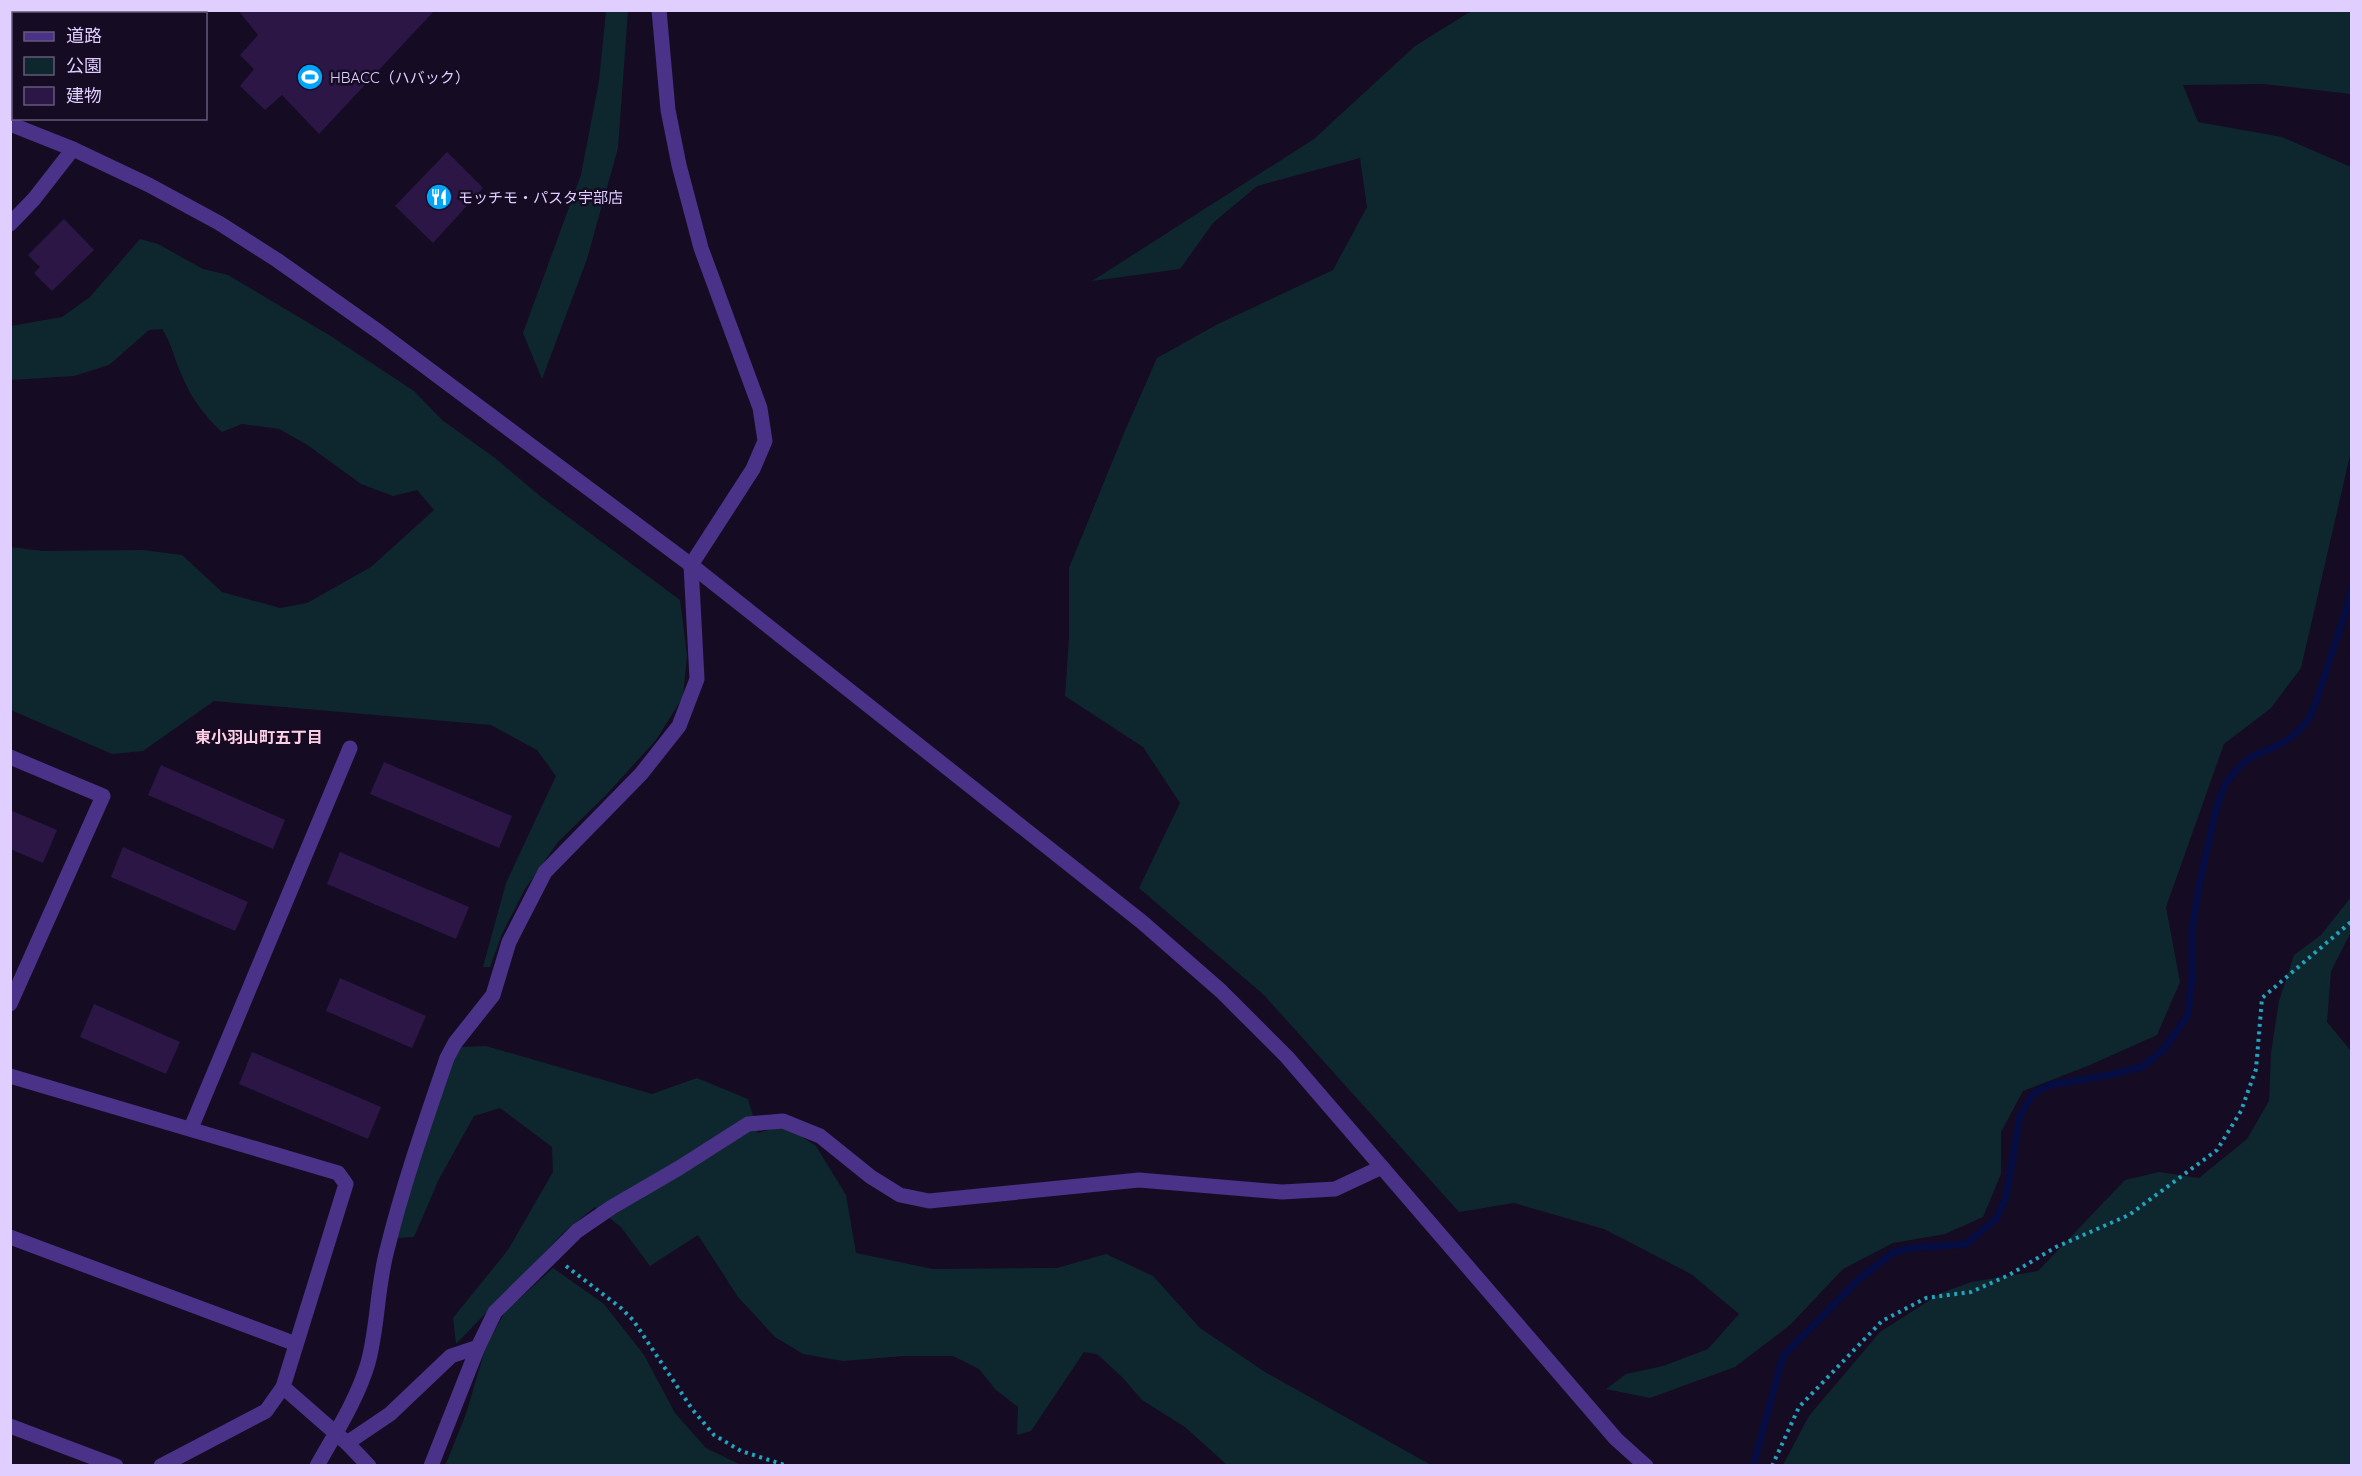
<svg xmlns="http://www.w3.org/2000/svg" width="2362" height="1476" font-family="Quicksand,'Noto Sans JP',sans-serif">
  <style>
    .green { fill: #0e272e }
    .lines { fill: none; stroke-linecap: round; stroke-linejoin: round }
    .stream { stroke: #050d43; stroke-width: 7 }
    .building { fill: #2b1646 }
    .path { stroke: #22a3be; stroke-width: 4; stroke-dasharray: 3 4.5; stroke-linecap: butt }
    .minor { stroke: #493287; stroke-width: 15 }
    .labels { text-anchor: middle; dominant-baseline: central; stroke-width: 5; stroke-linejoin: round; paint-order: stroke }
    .poi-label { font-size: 15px; fill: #dfceff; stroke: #150b23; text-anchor: start }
    .neighbourhood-label { font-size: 16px; font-weight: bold; fill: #ffd0e3; stroke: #150b23 }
  </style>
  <rect width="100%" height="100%" fill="#150b23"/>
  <g class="green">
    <polygon points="1478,10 2351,11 2351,94 2263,84 2183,85 2198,122 2282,137 2351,167 2351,451 2301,668 2271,708 2224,744 2166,907 2180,982 2157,1035 2090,1065 2023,1091 2001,1132 2001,1174 1983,1217 1945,1234 1893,1243 1843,1269 1790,1325 1735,1367 1650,1398 1606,1389 1626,1374 1663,1366 1708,1349 1739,1314 1691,1274 1604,1229 1514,1203 1459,1212 1264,995 1139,888 1180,803 1143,747 1065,696 1069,638 1069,568 1124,433 1157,358 1218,324 1333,270 1367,207 1360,158 1257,186 1213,223 1180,269 1092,281 1314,139 1415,46 1468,13"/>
    <polygon points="606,11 628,11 618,148 587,259 542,379 523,333 581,175 599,81"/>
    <path d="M140 239 158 244 203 269 228 275 329 335 414 391 442 420 495 458 540 496 680 600 687 655 683 697 656 740 606 795 558 842 525 889 502 934 490 967H483L506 883 556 776 537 750 491 725 214 701 143 751 112 754 11 710V547L42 551 143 550 182 555 222 592 280 608 307 603 371 567 434 510 417 490 393 496 361 484 306 444 279 429 242 424 222 432C202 414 189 394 179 369 173 354 171 342 162 329L149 330 109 365 74 376 11 380V326L62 317 90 297Z"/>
    <polygon points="2351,897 2351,932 2331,971 2327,1022 2351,1051 2351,1465 1783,1465 1809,1416 1880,1332 1941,1293 1971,1282 2038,1271 2125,1180 2159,1172 2199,1178 2247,1139 2269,1101 2271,1053 2279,1001 2294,955 2321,935"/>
    <polygon points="486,1046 652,1094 697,1078 748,1099 758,1133 784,1125 816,1146 846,1195 856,1253 933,1269 1057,1268 1106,1254 1153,1276 1200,1328 1265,1372 1431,1465 1227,1465 1185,1427 1142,1400 1122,1377 1097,1354 1084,1352 1031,1431 1017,1435 1018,1407 996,1390 979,1369 953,1356 903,1356 843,1361 803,1354 775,1337 738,1297 698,1235 650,1266 621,1227 595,1207 564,1232 456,1344 453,1318 508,1250 553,1172 552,1147 500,1108 474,1116 439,1179 414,1237 397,1238 423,1131 460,1047"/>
    <polygon points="553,1268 604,1304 644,1355 675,1413 706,1448 741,1465 445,1466 466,1414 486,1346 505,1312"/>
  </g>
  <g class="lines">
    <polyline class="stream" points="1753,1466 1783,1356 1859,1279 1894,1252 1912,1248 1966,1244 1996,1219 2006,1197 2020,1115 2033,1094 2050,1085 2104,1076 2142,1067 2164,1049 2188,1015 2192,978 2192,929 2199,886 2216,809 2225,784 2238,768 2251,757 2281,744 2295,734 2309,719 2317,699 2348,604 2352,585"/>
  </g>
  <g class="building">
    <polygon points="238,10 435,10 319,134 282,95 265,110 240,86 254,69 240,55 258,35"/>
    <polygon points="447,152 483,188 433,243 395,206"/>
    <polygon points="64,219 94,250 52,291 34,273 40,267 28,255"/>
    <polygon points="384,762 512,816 499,848 370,794"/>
    <polygon points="161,765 285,820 273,849 148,795"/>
    <polygon points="10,810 57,830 43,863 10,849"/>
    <polygon points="123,847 248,902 235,931 111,877"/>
    <polygon points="340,852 469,907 456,939 327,884"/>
    <polygon points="340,978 426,1016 412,1048 326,1011"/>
    <polygon points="94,1004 180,1042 166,1074 80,1037"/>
    <polygon points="252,1052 381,1107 368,1139 239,1084"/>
  </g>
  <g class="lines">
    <g class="path">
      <polyline points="566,1266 621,1308 633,1320 692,1409 714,1435 741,1451 788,1466"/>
      <polyline points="1772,1466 1799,1407 1882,1321 1926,1298 1971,1292 2009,1275 2056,1247 2129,1215 2217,1150 2241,1111 2256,1069 2262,998 2352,921"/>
    </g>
    <g class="minor">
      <polyline points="10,124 73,149 149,185 219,223 277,260 379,332 691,565 1142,922 1221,991 1287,1057 1616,1439 1646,1466"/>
      <polyline points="10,224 34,199 73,149"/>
      <polyline points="10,757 103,796 10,1004"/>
      <polyline points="10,1076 338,1173 346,1184 283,1387 266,1411 161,1466"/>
      <polyline points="191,1128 350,748"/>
      <polyline points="10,1237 296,1344"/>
      <polyline points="283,1387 347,1443 390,1414 451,1356 478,1347"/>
      <polyline points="10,1426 116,1466"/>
      <polyline points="347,1443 369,1466"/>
      <path d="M317 1466C336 1432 357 1400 368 1363 378 1326 377 1287 387 1250 403 1185 425 1122 447 1058L455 1043 493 995 509 942 545 872 641 774 679 726 697 679 691 565 753 469 765 441 760 408 701 248 679 165 668 110 659 10"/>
      <polyline points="431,1466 478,1347 495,1312 577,1231 612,1207 679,1168 748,1124 783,1121 820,1136 871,1177 900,1195 929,1201 1139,1180 1282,1192 1335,1189 1382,1167"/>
    </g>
  </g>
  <defs>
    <g id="stadium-disc" transform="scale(1.35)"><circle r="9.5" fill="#00a5f9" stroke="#150b23"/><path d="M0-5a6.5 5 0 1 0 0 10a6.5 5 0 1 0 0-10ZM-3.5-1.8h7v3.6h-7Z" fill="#fff"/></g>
    <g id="restaurant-disc" transform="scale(1.35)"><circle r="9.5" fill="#00a5f9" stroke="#150b23"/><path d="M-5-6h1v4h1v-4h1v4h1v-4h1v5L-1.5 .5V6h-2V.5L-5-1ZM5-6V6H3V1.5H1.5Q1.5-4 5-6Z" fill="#fff"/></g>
  </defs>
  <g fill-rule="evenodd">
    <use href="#stadium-disc" x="310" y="77"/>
    <use href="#restaurant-disc" x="439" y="197"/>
  </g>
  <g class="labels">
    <g class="poi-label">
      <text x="330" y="77">HBACC（ハバック）</text>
      <text x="458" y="197">モッチモ・パスタ宇部店</text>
    </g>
    <g class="neighbourhood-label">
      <text x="259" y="737">東小羽山町五丁目</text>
    </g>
  </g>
  <rect width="2362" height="1476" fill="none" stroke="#dfceff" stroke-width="24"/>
  <rect x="12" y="12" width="195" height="108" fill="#150b23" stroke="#66597b" stroke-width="1.5"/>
  <rect x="24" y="32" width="30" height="9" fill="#493287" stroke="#66597b" stroke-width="1.5"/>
  <text x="66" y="42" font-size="18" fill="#dfceff">道路</text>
  <rect x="24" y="57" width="30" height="18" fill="#0e272e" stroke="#66597b" stroke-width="1.5"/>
  <text x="66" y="72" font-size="18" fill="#dfceff">公園</text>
  <rect x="24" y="87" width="30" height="18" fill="#2b1646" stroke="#66597b" stroke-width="1.5"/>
  <text x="66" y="102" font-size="18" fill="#dfceff">建物</text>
</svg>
